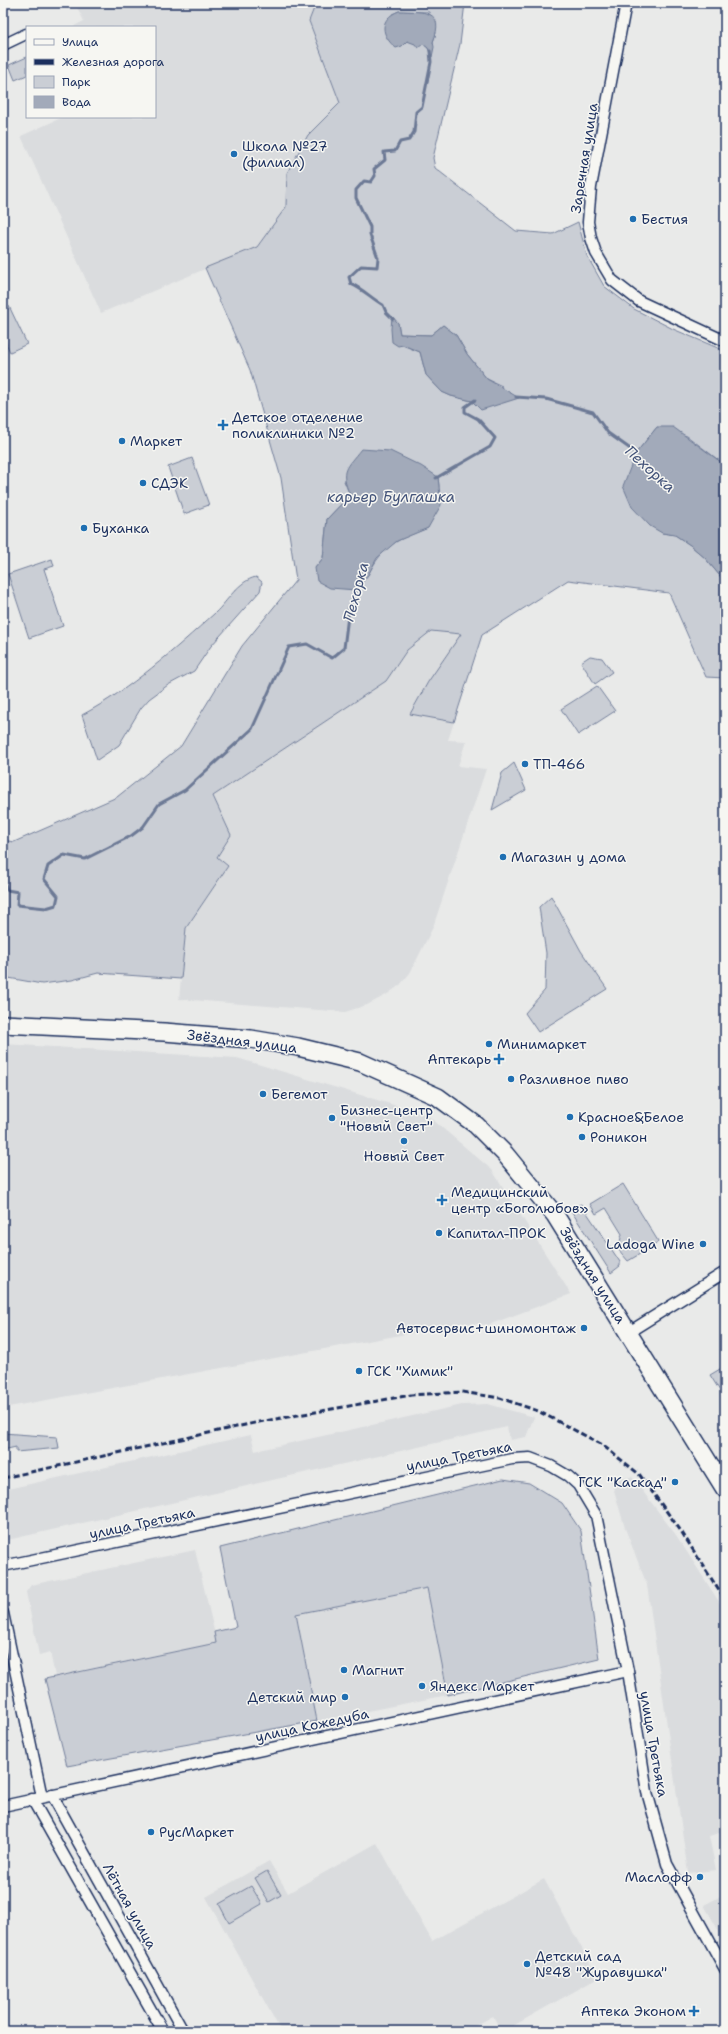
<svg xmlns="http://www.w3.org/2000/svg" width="728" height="2034" font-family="'Shantell Sans',sans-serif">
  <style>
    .built { fill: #dadcde }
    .green { fill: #caced5; stroke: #727e9a; fill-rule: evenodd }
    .water { fill: #a2aaba; stroke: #6c7995 }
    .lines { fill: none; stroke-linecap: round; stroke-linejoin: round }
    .stream { stroke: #6c7995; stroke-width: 3 }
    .street-casing { stroke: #1b2f5e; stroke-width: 13 }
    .primary-casing { stroke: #1b2f5e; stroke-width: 20 }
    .street { stroke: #f6f6f2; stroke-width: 10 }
    .primary { stroke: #f6f6f2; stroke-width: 17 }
    .rail { stroke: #1b2f5e; stroke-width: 3; stroke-dasharray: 6 3; stroke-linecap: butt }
    .poi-dot { fill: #1f6fb2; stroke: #f6f6f2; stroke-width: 1.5 }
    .labels { text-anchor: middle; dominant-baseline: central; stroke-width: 3; stroke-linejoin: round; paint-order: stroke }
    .poi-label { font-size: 14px; fill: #1b2f5e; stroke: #f6f6f2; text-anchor: start }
    .street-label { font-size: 14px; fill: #1b2f5e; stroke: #f6f6f2 }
    .water-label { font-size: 15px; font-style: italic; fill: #44547a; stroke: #f6f6f2 }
  </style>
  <rect width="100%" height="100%" fill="#e9eae9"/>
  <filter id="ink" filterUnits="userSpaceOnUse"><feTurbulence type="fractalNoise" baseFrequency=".025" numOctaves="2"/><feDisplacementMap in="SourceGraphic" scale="8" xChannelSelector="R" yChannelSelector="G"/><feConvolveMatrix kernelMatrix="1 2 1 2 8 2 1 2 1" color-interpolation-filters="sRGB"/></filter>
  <g filter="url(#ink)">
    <g class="built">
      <polygon points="75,3 316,3 309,21 340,103 308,135 287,173 286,207 257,247 101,313 21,136 63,117 155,117 155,27 75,27 74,26 84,21"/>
      <polygon points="431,631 462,634 428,682 410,714 454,722 448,740 466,741 458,766 486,769 433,927 410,973 400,985 386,995 367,1005 345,1012 179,999 186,928 228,866 217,857 231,835 213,796 386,681 407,650"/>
      <polygon points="3,1044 237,1058 427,1115 492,1170 571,1294 488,1325 466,1323 3,1408"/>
      <polygon points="488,1404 534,1417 526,1437 510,1440 507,1427 3,1541 3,1490 251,1435 255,1451 462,1405"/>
      <polygon points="632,1477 676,1535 725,1611 725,1831 709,1836 716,1870 688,1873 647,1585 625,1528 611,1480"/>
      <polygon points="195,1550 217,1643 55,1676 50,1652 39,1655 26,1592 31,1585"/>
      <polygon points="427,1588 448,1695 317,1721 296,1614"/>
      <polygon points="377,1843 432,1941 544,1879 598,1978 504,2031 501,2031 493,2016 466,2031 281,2031 206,1897 269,1861 288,1893"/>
      <polygon points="725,1894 725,1942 704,1905"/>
    </g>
    <g class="green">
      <path d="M316 3H465L460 44 433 158 435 168 516 231 553 234 578 222 587 256 604 286 634 309 673 329 725 351V465L687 436 657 427 636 453 662 533 675 535 690 545 705 558 725 582V678L706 677 669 593 568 580 482 635 454 722 410 714 428 682 461 634 431 631 407 650 386 681 213 796 231 835 217 857 228 866 186 928 181 979 98 973 72 980 42 984 3 977V840L14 842 117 797 181 746 242 646 296 580 281 478 250 370 205 268 257 247 286 207 287 173 308 135 340 103 309 21ZM399 11 429 12 436 33 433 42 431 56 428 48 423 44C403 45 400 29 392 14ZM392 317 398 323 400 334 431 335 443 325 456 335 467 354 487 379 502 386 472 401 451 396 442 392 426 375 420 352 402 345ZM438 477 439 486 428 528C397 540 384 544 368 575L315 568 323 558 327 519 350 495 344 481Z"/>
      <polygon points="27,57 27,75 15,80 9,65"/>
      <polygon points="9,306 27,344 10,352 3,336 3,309"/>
      <polygon points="192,458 209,505 184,514 168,467"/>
      <polygon points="52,559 54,566 44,569 63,626 29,638 8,574"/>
      <path d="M256 577 262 582 260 591 211 646 194 671 168 685 149 699 141 708 119 745 97 760 82 715C131 689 174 650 215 613 228 601 238 581 256 577Z"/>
      <polygon points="590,656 602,658 612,672 595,684 581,662"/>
      <polygon points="597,686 615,711 578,735 561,709"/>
      <polygon points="514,763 526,790 492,810 502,773"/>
      <polygon points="551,896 581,951 607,989 538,1032 525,1013 545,990 546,953 539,907"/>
      <polygon points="623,1184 658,1241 655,1245 628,1261 618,1249 622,1234 606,1208 596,1214 590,1204"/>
      <polygon points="581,1204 620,1262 620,1266 611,1273 570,1209"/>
      <polygon points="725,1366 725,1399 710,1375"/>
      <polygon points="3,1433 57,1437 59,1448 16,1452 16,1447 3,1450"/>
      <polygon points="503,1479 529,1483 562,1503 581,1531 599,1659 448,1695 427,1588 296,1614 317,1721 67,1766 45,1679 216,1643 214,1632 236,1627 220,1548"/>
      <polygon points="267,1871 281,1895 269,1902 255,1878"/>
      <polygon points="251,1886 262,1904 229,1923 219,1904"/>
    </g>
    <g class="water">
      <path d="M399 11C423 12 446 9 433 42L434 47 432 57 428 48 423 44 418 48 415 44 407 41 402 46 396 48C381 36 378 19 399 11Z"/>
      <polygon points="392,316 398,323 400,334 431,335 443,325 456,335 467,354 487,379 519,398 481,410 472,401 451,396 442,392 426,375 420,352 403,345 398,346 392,342 391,329"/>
      <polygon points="657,427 673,427 725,465 725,582 705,558 690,545 675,535 662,533 650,526 632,507 623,486 636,453"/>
      <path d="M361 449 390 451 421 466 438 477 441 505 428 528 397 541 377 558 368 575 356 590 330 588 317 581 315 568 323 558 327 519 350 495C339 470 346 468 361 449Z"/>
    </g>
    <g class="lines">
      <g class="stream">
        <path d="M393 319 386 312 383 305C371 298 363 289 351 284L349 277 361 266 377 267 378 258 370 235V227L356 198V190L364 181 371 182 375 176 374 169 385 160 384 152 395 151 400 142 409 140 414 132 416 112 422 107 431 62 430 51"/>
        <polyline points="516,397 546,399 593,412 608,433 636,453"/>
        <polyline points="436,478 490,447 495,438 478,419 465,412 465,407 475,400"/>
        <polyline points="3,877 7,890 18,892 17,905 46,908 56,905 58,896 44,879 48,866 64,855 85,859 131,836 143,827 159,804 185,790 252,729 289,647 307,644 332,658 344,648 349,608 357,587"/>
      </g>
      <g class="street-casing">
        <g id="street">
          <polyline points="626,3 591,187 588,222 591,238 596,253 612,280 639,301 725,341"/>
          <polyline points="3,45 26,34"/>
          <polyline points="629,1332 725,1272"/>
          <polyline points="3,1566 512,1459 530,1458 551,1466 568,1476 578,1485 596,1515 628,1671 647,1792 667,1864 725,1969"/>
          <polyline points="3,1613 42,1797"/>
          <polyline points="52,1795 183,2031"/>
          <polyline points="32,1799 163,2031"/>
          <polyline points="3,1806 628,1671"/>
        </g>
      </g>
      <g class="primary-casing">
        <polyline id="primary" points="3,1024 164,1032 251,1039 298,1047 360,1062 438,1097 476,1125 505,1154 555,1215 725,1489"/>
      </g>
      <use href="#street" class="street"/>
      <use href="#primary" class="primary"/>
      <polyline class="rail" points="3,1478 259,1422 411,1395 462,1392 500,1398 538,1411 601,1444 639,1474 681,1531 725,1600"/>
    </g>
  </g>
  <g class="poi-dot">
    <circle cx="234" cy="154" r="4"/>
    <circle cx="633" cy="219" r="4"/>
    <path d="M221 419h4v4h4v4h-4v4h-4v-4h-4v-4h4z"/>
    <circle cx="122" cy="441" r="4"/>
    <circle cx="143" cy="483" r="4"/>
    <circle cx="84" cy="528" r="4"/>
    <circle cx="525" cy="764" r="4"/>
    <circle cx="503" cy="857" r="4"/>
    <circle cx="489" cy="1044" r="4"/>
    <path d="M497 1053h4v4h4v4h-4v4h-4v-4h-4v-4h4z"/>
    <circle cx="511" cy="1079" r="4"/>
    <circle cx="263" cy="1094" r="4"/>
    <circle cx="570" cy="1117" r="4"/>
    <circle cx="332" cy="1118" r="4"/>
    <circle cx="582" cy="1137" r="4"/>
    <circle cx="404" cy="1141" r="4"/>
    <path d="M440 1194h4v4h4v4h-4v4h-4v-4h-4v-4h4z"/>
    <circle cx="439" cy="1233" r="4"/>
    <circle cx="703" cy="1244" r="4"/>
    <circle cx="584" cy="1328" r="4"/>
    <circle cx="359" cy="1371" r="4"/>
    <circle cx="675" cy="1482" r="4"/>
    <circle cx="344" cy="1670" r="4"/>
    <circle cx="422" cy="1686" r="4"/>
    <circle cx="345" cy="1697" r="4"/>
    <circle cx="151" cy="1832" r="4"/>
    <circle cx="700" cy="1877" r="4"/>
    <circle cx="527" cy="1964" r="4"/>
    <path d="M692 2005h4v4h4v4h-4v4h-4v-4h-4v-4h4z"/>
  </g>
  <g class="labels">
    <g class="poi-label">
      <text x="242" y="146">Школа №27<tspan x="242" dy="16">(филиал)</tspan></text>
      <text x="641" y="219">Бестия</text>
      <text x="232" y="417">Детское отделение<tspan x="232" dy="16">поликлиники №2</tspan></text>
      <text x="130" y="441">Маркет</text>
      <text x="151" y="483">СДЭК</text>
      <text x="92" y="528">Буханка</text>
      <text x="533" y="764">ТП-466</text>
      <text x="511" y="857">Магазин у дома</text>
      <text x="497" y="1044">Минимаркет</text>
      <text x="491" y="1059" text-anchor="end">Аптекарь</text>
      <text x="519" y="1079">Разливное пиво</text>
      <text x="271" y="1094">Бегемот</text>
      <text x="340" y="1110">Бизнес-центр<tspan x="340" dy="16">"Новый Свет"</tspan></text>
      <text x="578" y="1117">Красное&amp;Белое</text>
      <text x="590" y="1137">Роникон</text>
      <text x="404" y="1156" text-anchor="middle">Новый Свет</text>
      <text x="451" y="1192">Медицинский<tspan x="451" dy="16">центр «Боголюбов»</tspan></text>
      <text x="447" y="1233">Капитал-ПРОК</text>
      <text x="695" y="1244" text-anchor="end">Ladoga Wine</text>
      <text x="576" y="1328" text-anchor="end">Автосервис+шиномонтаж</text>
      <text x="367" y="1371">ГСК "Химик"</text>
      <text x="667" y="1482" text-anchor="end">ГСК "Каскад"</text>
      <text x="352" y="1670">Магнит</text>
      <text x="430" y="1686">Яндекс Маркет</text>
      <text x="337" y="1697" text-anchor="end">Детский мир</text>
      <text x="159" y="1832">РусМаркет</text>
      <text x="692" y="1877" text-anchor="end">Маслофф</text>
      <text x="535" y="1956">Детский сад<tspan x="535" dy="16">№48 "Журавушка"</tspan></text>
      <text x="686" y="2011" text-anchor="end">Аптека Эконом</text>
    </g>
    <g class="street-label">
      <text transform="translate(584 158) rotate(-81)">Заречная улица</text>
      <text transform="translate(242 1041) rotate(7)">Звёздная улица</text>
      <text transform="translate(593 1275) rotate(58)">Звёздная улица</text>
      <text transform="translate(459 1456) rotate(-11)">улица Третьяка</text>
      <text transform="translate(142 1523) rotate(-12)">улица Третьяка</text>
      <text transform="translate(312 1725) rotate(-12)">улица Кожедуба</text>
      <text transform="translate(654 1744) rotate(80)">улица Третьяка</text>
      <text transform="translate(130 1906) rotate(61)">Лётная улица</text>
    </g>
    <g class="water-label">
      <text transform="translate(650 469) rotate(42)">Пехорка</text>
      <text x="391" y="497">карьер Булгашка</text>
      <text transform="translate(356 592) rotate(-75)">Пехорка</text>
    </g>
  </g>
  <rect width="728" height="2034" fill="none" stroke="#f6f6f2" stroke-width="16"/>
  <rect x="8" y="8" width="712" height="2018" fill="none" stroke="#1b2f5e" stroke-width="1.5" filter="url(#ink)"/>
  <rect x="26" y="26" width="130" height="92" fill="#f6f6f2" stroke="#9ea6b7"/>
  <rect x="34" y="39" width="20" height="6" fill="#f6f6f2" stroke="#9ea6b7"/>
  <text x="62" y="46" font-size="12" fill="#1b2f5e">Улица</text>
  <rect x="34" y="59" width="20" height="6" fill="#1b2f5e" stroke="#9ea6b7"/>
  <text x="62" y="66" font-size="12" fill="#1b2f5e">Железная дорога</text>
  <rect x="34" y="76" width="20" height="12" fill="#caced5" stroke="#9ea6b7"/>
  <text x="62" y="86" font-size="12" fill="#1b2f5e">Парк</text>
  <rect x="34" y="96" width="20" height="12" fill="#a2aaba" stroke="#9ea6b7"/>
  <text x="62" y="106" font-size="12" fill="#1b2f5e">Вода</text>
</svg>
